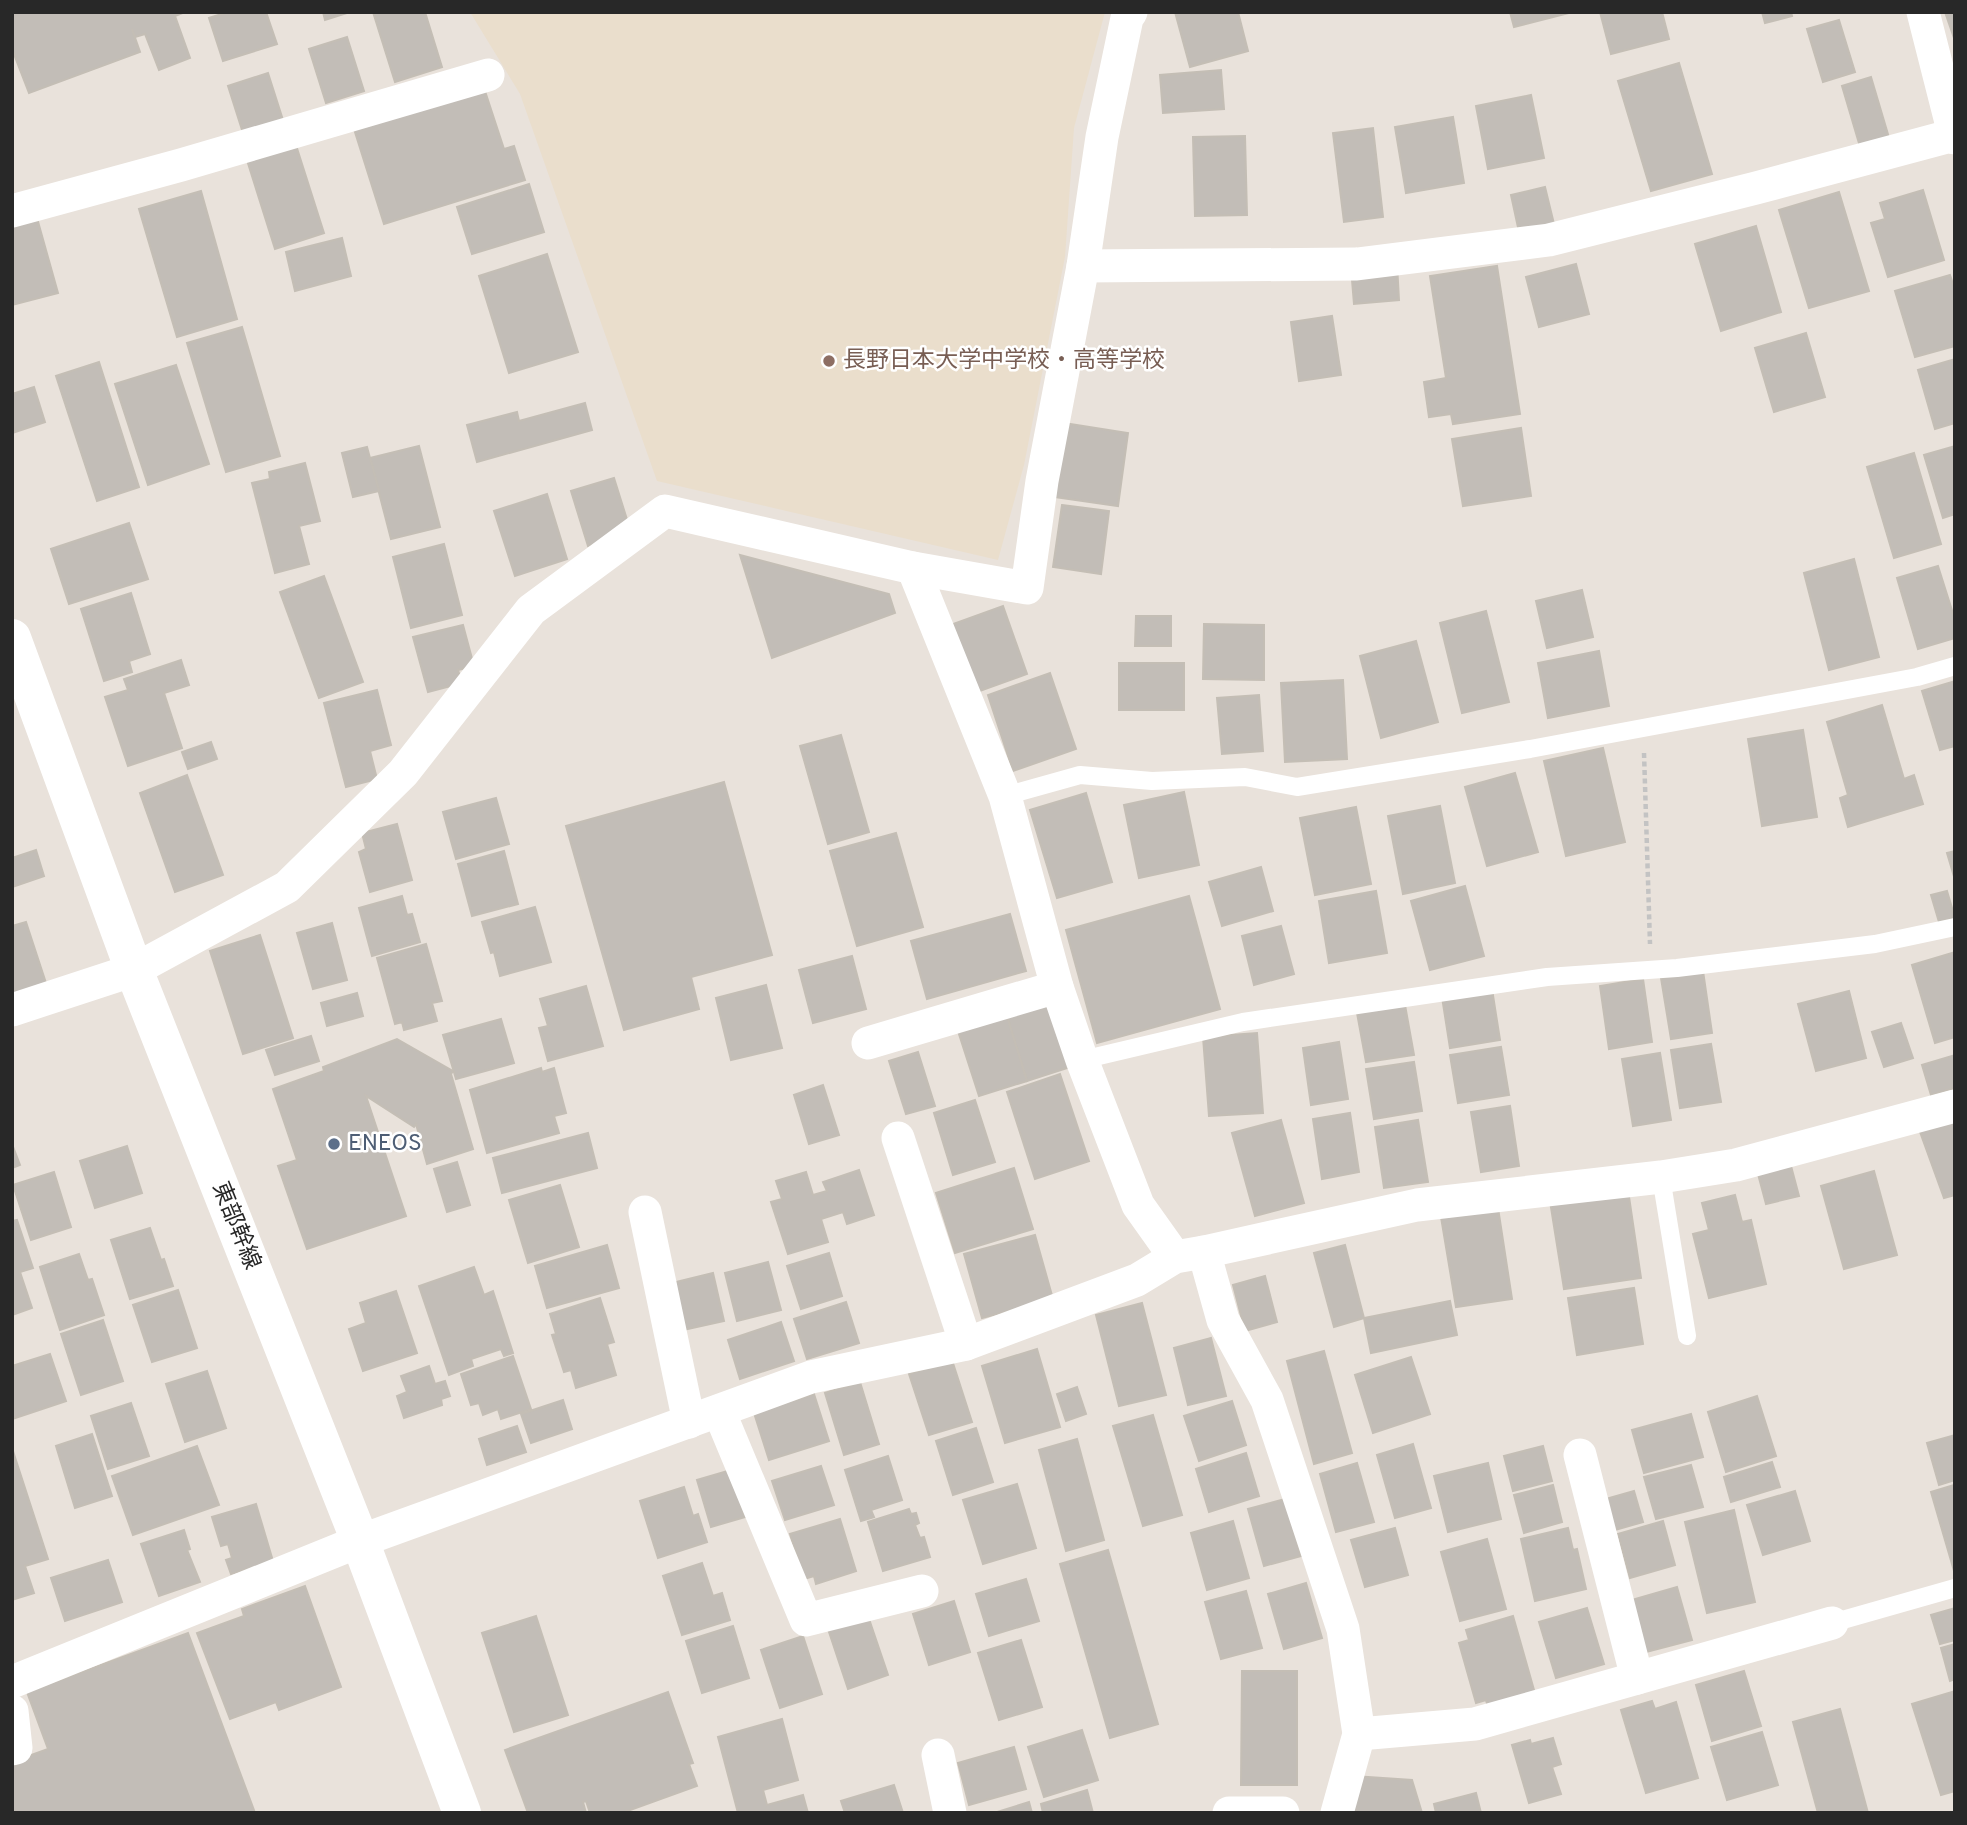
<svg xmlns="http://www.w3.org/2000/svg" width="1967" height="1825" font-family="Overpass,'Noto Sans JP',sans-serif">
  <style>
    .education { fill: #eadecc }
    .building { fill: #c2bdb7; stroke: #c4beb5; stroke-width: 2 }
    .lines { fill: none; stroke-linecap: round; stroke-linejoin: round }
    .path { stroke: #c3c3c3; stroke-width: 4.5; stroke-dasharray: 5 3.5; stroke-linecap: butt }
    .service { stroke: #fff; stroke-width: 18 }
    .minor { stroke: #fff; stroke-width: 33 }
    .tertiary { stroke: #fff; stroke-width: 38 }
    .education-dot { fill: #8d6e63; stroke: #fff; stroke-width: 2.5 }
    .service-dot { fill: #5c6f8a; stroke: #fff; stroke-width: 2.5 }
    .labels { text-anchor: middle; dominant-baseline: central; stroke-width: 5; stroke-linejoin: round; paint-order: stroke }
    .education-label { font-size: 23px; fill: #785e54; stroke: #fff; text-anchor: start }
    .service-label { font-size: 23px; fill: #4e5e75; stroke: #fff; text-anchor: start }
    .street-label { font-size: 23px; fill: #282828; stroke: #fff }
  </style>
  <rect width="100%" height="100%" fill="#e9e2db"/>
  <polygon class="education" points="470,12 1105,12 1074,128 1065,257 1024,465 998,560 657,481 520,94"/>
  <g class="building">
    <polygon points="12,12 185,12 175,16 190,58 159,70 145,34 135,37 132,29 140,52 29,93 12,49"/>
    <polygon points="228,12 266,12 277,44 223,61 209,18"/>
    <polygon points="323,12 350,12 325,20"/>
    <polygon points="373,12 425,12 442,67 395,82"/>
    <polygon points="1175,12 1238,12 1248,51 1190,67"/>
    <polygon points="1510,12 1568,12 1569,13 1514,27"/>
    <polygon points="1600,12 1662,12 1669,39 1611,54"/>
    <polygon points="1762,12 1791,12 1792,16 1765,23"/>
    <polygon points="1945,12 1955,12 1955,41"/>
    <polygon points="1839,20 1855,72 1823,82 1807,29"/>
    <polygon points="347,37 364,91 326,103 309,49"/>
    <polygon points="1679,63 1712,174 1651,191 1618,81"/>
    <polygon points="1221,70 1224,109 1163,113 1160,75"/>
    <polygon points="268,73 283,120 243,133 228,86"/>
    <polygon points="1871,77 1890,141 1861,150 1842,86"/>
    <polygon points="484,88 504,149 514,146 525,180 384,224 354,129"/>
    <polygon points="1531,95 1544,158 1488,169 1476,106"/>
    <polygon points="1453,117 1464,183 1406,193 1395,127"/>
    <polygon points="1373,128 1383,217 1344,222 1333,133"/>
    <polygon points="1245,136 1247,215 1195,216 1193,137"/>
    <polygon points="295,142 324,233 275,249 246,157"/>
    <polygon points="529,184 544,232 472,254 457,207"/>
    <polygon points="1545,187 1554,224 1519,232 1511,195"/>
    <polygon points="1923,190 1944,260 1888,277 1871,223 1885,219 1880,203"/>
    <polygon points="201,191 237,319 177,337 139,209"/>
    <polygon points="1839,192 1869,291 1809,308 1779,210"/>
    <polygon points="37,218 58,293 12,305 12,225"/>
    <polygon points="1756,226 1781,312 1721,331 1695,244"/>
    <polygon points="342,238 351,276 295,291 286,252"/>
    <polygon points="547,254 578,352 509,373 479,276"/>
    <polygon points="1397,264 1399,300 1354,304 1351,268"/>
    <polygon points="1576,264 1589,314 1539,327 1526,277"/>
    <polygon points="1497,266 1520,414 1453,424 1451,414 1429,417 1424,382 1446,378 1430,276"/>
    <polygon points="1950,275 1955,290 1955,346 1915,357 1895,291"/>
    <polygon points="1332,316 1341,375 1299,381 1291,322"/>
    <polygon points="242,327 280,456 226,472 187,343"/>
    <polygon points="1806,333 1825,397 1774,412 1755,348"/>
    <polygon points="1955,359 1955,423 1935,429 1918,370"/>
    <polygon points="99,362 139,487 97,501 56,376"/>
    <polygon points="176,365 209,464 148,485 115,384"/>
    <polygon points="34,387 45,422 12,433 12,394"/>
    <polygon points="585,403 592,430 477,462 467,425 517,412 519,421"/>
    <polygon points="1064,423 1128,433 1118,506 1054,497"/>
    <polygon points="1521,428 1531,496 1463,506 1452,439"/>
    <polygon points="419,446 440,527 391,539 370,458"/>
    <polygon points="1955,446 1955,514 1943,518 1924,455"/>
    <polygon points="367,447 379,491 353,497 342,453"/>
    <polygon points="1914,453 1941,544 1894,558 1867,467"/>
    <polygon points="305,463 320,521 299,526 309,564 275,573 252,483 270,479 269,472"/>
    <polygon points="614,478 629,526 614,538 588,546 571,491"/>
    <polygon points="547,494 567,559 515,576 494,511"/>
    <polygon points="1062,505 1109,511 1101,574 1053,567"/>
    <polygon points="129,523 148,579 69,604 51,549"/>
    <polygon points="444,544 462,615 411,628 393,557"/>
    <polygon points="740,555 889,594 895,613 772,658"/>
    <polygon points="1854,559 1879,657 1829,670 1804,573"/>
    <polygon points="1938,566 1955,620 1955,638 1918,649 1897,578"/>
    <polygon points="324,576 363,682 319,698 280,592"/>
    <polygon points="1582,590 1593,637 1547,648 1536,601"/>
    <polygon points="131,593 150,654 129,661 132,672 104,681 81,609"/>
    <polygon points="1003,606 1027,674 977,692 953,624"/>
    <polygon points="1486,611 1509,702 1462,713 1440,623"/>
    <polygon points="1136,616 1171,616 1171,646 1135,646"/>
    <polygon points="1204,624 1264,625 1264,680 1203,679"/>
    <polygon points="463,625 474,666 458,670 462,683 428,692 413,637"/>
    <polygon points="1416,641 1438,722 1381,738 1360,656"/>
    <polygon points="1599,651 1609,706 1548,718 1538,663"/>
    <polygon points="181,660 189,685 164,693 182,748 128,766 105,697 128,690 124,679"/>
    <rect x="1119" y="663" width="65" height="47"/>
    <polygon points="1050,673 1076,749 1013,771 988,695"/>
    <polygon points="1343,680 1347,759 1285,762 1281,683"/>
    <polygon points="1955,681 1955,746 1940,750 1922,691"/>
    <polygon points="377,690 391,745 370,751 377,779 346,787 324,703"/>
    <polygon points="1259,695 1263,751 1222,754 1217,698"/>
    <polygon points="1882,705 1904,779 1914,775 1923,804 1848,827 1840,798 1848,795 1827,722"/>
    <polygon points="1803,730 1817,817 1762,826 1748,739"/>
    <polygon points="841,735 869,832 828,844 800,746"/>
    <polygon points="211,742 217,759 188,769 182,752"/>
    <polygon points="1603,748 1625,842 1566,856 1544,761"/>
    <polygon points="1515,773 1538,852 1487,866 1465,787"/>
    <polygon points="187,775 223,875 175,892 140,793"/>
    <polygon points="724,782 772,955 691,977 699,1009 624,1030 566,826"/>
    <polygon points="1184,792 1199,865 1139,878 1124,805"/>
    <polygon points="1086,793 1112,882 1057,898 1030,810"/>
    <polygon points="496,798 509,844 456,859 443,812"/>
    <polygon points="1440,806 1455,883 1403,894 1388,816"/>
    <polygon points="1356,807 1371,884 1315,895 1300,818"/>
    <polygon points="397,824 412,880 370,892 359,852 366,849 362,833"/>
    <polygon points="896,833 923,927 857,946 830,851"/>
    <polygon points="36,850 44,876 12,887 12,858"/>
    <polygon points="504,851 518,904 472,916 458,864"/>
    <polygon points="1955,851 1955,880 1947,853"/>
    <polygon points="1261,867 1273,911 1222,926 1209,882"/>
    <polygon points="1465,886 1484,956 1430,970 1411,901"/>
    <polygon points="1376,891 1387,953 1329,963 1319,901"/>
    <polygon points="1947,891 1955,918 1939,922 1931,895"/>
    <polygon points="402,896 407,915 412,914 420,942 372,956 359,908"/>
    <polygon points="1189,896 1220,1009 1097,1043 1066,930"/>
    <polygon points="535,907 551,962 500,976 494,952 491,953 482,922"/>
    <polygon points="1010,914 1026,971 927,999 911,941"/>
    <polygon points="26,922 47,986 12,998 12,926"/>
    <polygon points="332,923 347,980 313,989 297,933"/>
    <polygon points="1281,926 1294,974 1254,985 1242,936"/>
    <polygon points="260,935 293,1038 243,1054 210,951"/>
    <polygon points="426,944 442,1001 432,1003 437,1021 404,1030 402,1022 395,1024 377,958"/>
    <polygon points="1955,952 1955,1037 1935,1043 1912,965"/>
    <polygon points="852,956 866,1009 813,1023 799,970"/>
    <polygon points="1703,971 1712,1033 1671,1039 1661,978"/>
    <polygon points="1643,979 1652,1042 1609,1049 1600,986"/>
    <polygon points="766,985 782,1048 731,1060 716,998"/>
    <polygon points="586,986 603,1046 548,1061 539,1028 548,1026 540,999"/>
    <polygon points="1492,989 1500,1040 1450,1048 1442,997"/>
    <polygon points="1849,991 1866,1058 1816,1071 1798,1004"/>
    <polygon points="357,993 363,1016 327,1026 321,1003"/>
    <polygon points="1048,1000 1070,1067 1027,1081 1006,1013"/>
    <polygon points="1405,1005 1414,1055 1366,1062 1357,1013"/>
    <polygon points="1006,1013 1027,1081 979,1096 957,1028"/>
    <polygon points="501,1019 514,1063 456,1079 443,1035"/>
    <polygon points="1901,1023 1913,1058 1884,1067 1872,1032"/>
    <polygon points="1257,1033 1263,1113 1209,1116 1203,1037"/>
    <polygon points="311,1036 319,1061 275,1075 266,1050"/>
    <polygon points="397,1039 453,1071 451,1074 473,1149 427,1164 416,1124 414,1127 366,1096 406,1216 307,1249 278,1166 297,1160 273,1089 324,1071 323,1067"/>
    <polygon points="1339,1042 1348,1099 1311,1105 1303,1048"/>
    <polygon points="1711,1044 1721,1102 1680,1108 1671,1050"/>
    <polygon points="1501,1047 1509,1095 1458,1103 1450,1055"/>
    <polygon points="918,1052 935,1106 906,1114 889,1061"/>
    <polygon points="1660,1053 1671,1120 1633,1126 1622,1059"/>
    <polygon points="1955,1055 1955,1088 1931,1095 1922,1065"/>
    <polygon points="1414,1062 1422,1111 1374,1119 1366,1069"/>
    <polygon points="541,1068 542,1072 554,1068 566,1113 554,1116 559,1133 487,1153 470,1090"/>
    <polygon points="1060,1074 1089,1161 1035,1179 1007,1092"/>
    <polygon points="823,1085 839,1135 809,1144 794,1095"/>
    <polygon points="975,1100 995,1162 953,1175 934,1113"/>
    <polygon points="1510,1106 1519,1166 1481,1172 1471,1112"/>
    <polygon points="1350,1113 1359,1172 1322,1179 1313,1119"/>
    <polygon points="1955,1116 1955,1195 1944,1198 1919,1129"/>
    <polygon points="1281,1120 1304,1203 1255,1216 1232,1133"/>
    <polygon points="1418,1120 1428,1182 1384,1188 1375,1127"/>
    <polygon points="588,1133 597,1168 502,1193 493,1158"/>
    <polygon points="12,1144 20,1165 12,1168"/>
    <polygon points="127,1146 142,1193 95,1208 80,1161"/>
    <polygon points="457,1162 470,1205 447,1212 434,1169"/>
    <polygon points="1791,1166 1799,1196 1766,1204 1758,1174"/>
    <polygon points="1014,1168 1033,1229 955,1253 936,1193"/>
    <polygon points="859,1170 874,1215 847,1224 843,1212 821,1219 828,1242 788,1254 771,1202 782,1199 776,1181 806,1172 813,1195 827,1191 823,1182"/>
    <polygon points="1874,1171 1897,1255 1844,1269 1821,1186"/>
    <polygon points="54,1172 71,1227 31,1240 13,1185"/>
    <polygon points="560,1185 579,1247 528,1263 509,1200"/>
    <polygon points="1628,1190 1641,1278 1564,1289 1550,1201"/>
    <polygon points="1735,1195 1742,1222 1751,1220 1766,1284 1709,1298 1693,1234 1709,1230 1702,1203"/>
    <polygon points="1498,1208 1512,1299 1456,1307 1441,1217"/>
    <polygon points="17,1220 33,1268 20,1272 32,1308 12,1315 12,1221"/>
    <polygon points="150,1228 161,1260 164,1259 173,1286 130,1299 111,1240"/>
    <polygon points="1035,1235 1053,1299 982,1318 964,1254"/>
    <polygon points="607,1245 619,1288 547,1308 535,1266"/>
    <polygon points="1345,1245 1364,1318 1334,1327 1314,1253"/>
    <polygon points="829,1253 842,1296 801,1309 787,1266"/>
    <polygon points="79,1254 88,1280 92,1279 104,1315 60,1330 40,1267"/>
    <polygon points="768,1262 781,1310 737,1321 725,1273"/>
    <polygon points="474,1267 484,1295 493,1291 513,1353 504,1356 501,1349 471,1359 473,1366 449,1375 419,1286"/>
    <polygon points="713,1273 724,1321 683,1330 672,1283"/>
    <polygon points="1265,1276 1277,1322 1245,1331 1233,1285"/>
    <polygon points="1634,1288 1643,1344 1577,1355 1568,1298"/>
    <polygon points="178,1290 197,1348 152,1362 133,1305"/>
    <polygon points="396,1291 417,1353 363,1371 349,1329 366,1323 360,1303"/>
    <polygon points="600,1298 614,1342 607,1344 616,1375 576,1388 571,1370 564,1372 552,1335 556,1334 550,1314"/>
    <polygon points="1450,1301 1457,1335 1371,1353 1364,1318"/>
    <polygon points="846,1302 859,1343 807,1359 794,1319"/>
    <polygon points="1142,1303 1166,1395 1119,1406 1096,1315"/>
    <polygon points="103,1320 123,1381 81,1395 61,1334"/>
    <polygon points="781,1322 794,1361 740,1379 728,1340"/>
    <polygon points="1211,1338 1226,1396 1188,1405 1174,1348"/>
    <polygon points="1037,1349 1060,1427 1005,1443 982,1366"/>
    <polygon points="1324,1351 1352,1453 1314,1464 1287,1361"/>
    <polygon points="50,1354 66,1401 12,1419 12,1366"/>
    <polygon points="513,1356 531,1409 501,1419 498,1409 483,1415 479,1403 471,1405 461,1374"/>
    <polygon points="1411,1357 1430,1414 1373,1433 1355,1375"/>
    <polygon points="952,1360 972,1422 929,1435 909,1374"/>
    <polygon points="429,1366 435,1384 445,1381 450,1396 441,1399 442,1405 404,1418 397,1396 407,1392 401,1376"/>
    <polygon points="207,1371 226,1428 185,1442 166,1384"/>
    <polygon points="860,1382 879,1444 844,1455 825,1393"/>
    <polygon points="1077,1387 1086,1414 1066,1421 1057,1394"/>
    <polygon points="814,1394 829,1441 769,1460 754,1413"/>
    <polygon points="1757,1396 1776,1456 1726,1472 1708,1412"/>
    <polygon points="563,1400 572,1429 531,1443 521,1414"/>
    <polygon points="1232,1401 1246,1445 1199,1461 1184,1416"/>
    <polygon points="131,1403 149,1456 108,1469 91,1416"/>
    <polygon points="1691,1414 1703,1457 1644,1473 1632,1430"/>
    <polygon points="1153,1415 1182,1515 1143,1526 1113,1426"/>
    <polygon points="517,1426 526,1452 487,1465 479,1439"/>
    <polygon points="976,1428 993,1482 953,1495 936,1441"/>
    <polygon points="92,1434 112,1496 75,1508 56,1446"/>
    <polygon points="1955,1435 1955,1480 1939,1485 1927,1443"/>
    <polygon points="1077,1439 1104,1540 1066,1551 1039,1450"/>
    <polygon points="1413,1444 1431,1508 1395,1518 1377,1455"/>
    <polygon points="197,1446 219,1505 133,1535 112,1476"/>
    <polygon points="1543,1446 1552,1481 1513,1491 1504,1456"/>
    <polygon points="12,1448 48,1559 25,1566 34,1593 12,1600"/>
    <polygon points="1246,1453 1259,1496 1209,1512 1196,1469"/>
    <polygon points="888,1456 902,1500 871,1510 874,1517 861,1521 845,1470"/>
    <polygon points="1772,1462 1780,1487 1731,1502 1724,1477"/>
    <polygon points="1357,1463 1374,1522 1336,1532 1320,1474"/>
    <polygon points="1488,1463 1501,1519 1448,1532 1434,1476"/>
    <polygon points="1691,1465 1703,1507 1656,1519 1644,1477"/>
    <polygon points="821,1466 834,1505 785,1520 772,1481"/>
    <polygon points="731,1470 745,1517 711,1527 697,1480"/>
    <polygon points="1017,1484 1036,1548 983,1564 963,1500"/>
    <polygon points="1553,1485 1562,1522 1524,1533 1514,1495"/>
    <polygon points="1954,1485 1955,1489 1954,1571 1931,1492"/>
    <polygon points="684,1487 693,1516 698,1514 707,1542 658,1558 640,1501"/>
    <polygon points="1634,1491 1643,1522 1615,1530 1606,1499"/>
    <polygon points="1795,1491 1810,1541 1763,1555 1747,1505"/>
    <polygon points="1285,1499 1301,1556 1264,1566 1248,1509"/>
    <polygon points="256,1504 273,1561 231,1574 226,1560 232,1558 228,1544 221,1546 212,1517"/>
    <polygon points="909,1509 911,1514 916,1513 919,1523 915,1525 920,1538 924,1537 930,1557 883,1571 868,1522"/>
    <polygon points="1734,1510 1755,1602 1707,1613 1685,1522"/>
    <polygon points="840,1519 856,1571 816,1584 814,1576 804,1579 790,1534"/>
    <polygon points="1233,1521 1249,1578 1207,1590 1191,1533"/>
    <polygon points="1663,1521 1675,1565 1630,1578 1618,1534"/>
    <polygon points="1395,1528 1408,1575 1365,1587 1351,1540"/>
    <polygon points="1568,1528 1573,1550 1577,1549 1586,1589 1535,1601 1521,1539"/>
    <polygon points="184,1530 190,1549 187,1550 200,1582 159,1596 141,1544"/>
    <polygon points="1487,1539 1506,1609 1460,1621 1441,1552"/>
    <polygon points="1108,1550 1158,1724 1110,1738 1060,1564"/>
    <polygon points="108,1560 122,1602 65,1621 51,1578"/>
    <polygon points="702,1563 713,1596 722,1593 730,1620 682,1635 663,1576"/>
    <polygon points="1026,1579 1039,1621 989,1636 976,1594"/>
    <polygon points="1306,1583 1322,1638 1284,1649 1268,1594"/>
    <polygon points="305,1586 341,1687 279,1710 276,1702 230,1719 197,1633 244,1616 242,1609"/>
    <polygon points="1677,1587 1692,1640 1646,1652 1632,1600"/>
    <polygon points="1246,1591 1262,1648 1221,1659 1205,1602"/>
    <polygon points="954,1601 970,1652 929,1665 913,1614"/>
    <polygon points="1587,1608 1604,1664 1556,1678 1539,1622"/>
    <polygon points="1955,1608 1955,1640 1940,1644 1931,1615"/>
    <polygon points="867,1613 888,1675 848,1689 827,1626"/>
    <polygon points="536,1616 568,1715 514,1732 482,1633"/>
    <polygon points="1513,1616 1536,1697 1489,1711 1486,1700 1476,1703 1459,1643 1469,1640 1466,1630"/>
    <polygon points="733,1626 749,1678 702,1693 686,1641"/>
    <polygon points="188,1633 255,1813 12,1813 12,1762 48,1749 27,1692"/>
    <polygon points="803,1636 822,1694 780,1708 761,1650"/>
    <polygon points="1021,1640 1042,1707 999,1720 978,1653"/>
    <polygon points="1955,1644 1955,1679 1950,1681 1941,1648"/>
    <polygon points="1242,1671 1297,1671 1297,1785 1241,1785"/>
    <polygon points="1744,1671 1761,1726 1712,1741 1696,1685"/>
    <polygon points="1955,1691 1955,1791 1941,1795 1912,1704"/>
    <polygon points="668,1692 693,1763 689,1764 697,1786 622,1813 590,1813 586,1801 583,1802 586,1813 528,1813 505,1750"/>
    <polygon points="1652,1701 1655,1709 1676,1702 1698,1778 1646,1793 1621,1710"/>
    <polygon points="1840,1709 1868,1813 1818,1813 1793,1722"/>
    <polygon points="782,1719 798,1780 763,1790 767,1805 803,1795 808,1813 738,1813 718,1737"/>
    <polygon points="1082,1730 1098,1780 1044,1797 1028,1747"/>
    <polygon points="1762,1732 1778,1785 1727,1800 1711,1747"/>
    <polygon points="1553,1738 1561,1764 1552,1767 1561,1794 1529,1803 1512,1745 1530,1740 1531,1744"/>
    <polygon points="1014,1747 1026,1789 969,1805 958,1763"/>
    <polygon points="1353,1776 1412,1780 1422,1813 1348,1813"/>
    <polygon points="894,1785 903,1813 845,1813 841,1801"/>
    <polygon points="1087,1790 1093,1813 1043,1813 1041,1804"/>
    <polygon points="1476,1793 1481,1813 1436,1813 1434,1804"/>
    <polygon points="1029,1802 1032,1813 994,1813"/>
  </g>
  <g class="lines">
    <polyline class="path" points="1644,753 1650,944"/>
    <g class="service">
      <polyline points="1005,796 1080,775 1152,781 1245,777 1297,787 1530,749 1917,677 1955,666"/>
      <polyline points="1082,1060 1243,1022 1547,977 1677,968 1875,944 1955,927"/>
      <polyline points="1661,1177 1687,1336"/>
      <polyline points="1832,1623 1955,1588"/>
    </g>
    <g class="minor">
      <polyline points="1131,12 1127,18 1102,137 1083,266 1042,481 1027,588 913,568 1005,796 1057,987 1082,1060 1138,1205 1175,1257"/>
      <polyline points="1923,12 1955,138"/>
      <polyline points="12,211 181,165 488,75"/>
      <polyline points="1083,266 1357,264 1549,240 1756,188 1954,135"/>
      <polyline points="12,1010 134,970 287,887 403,773 531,610 665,511 913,568"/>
      <polyline points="868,1043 1057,987"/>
      <polyline points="898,1138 966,1344"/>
      <polyline points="645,1212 689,1422"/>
      <polyline points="1204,1252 1223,1320 1267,1400 1343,1629 1359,1734 1337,1813"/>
      <polyline points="719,1411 806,1620 922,1591"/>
      <polyline points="1580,1455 1637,1678"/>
      <polyline points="12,1682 360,1541 811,1377 966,1344 1137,1280 1175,1257 1204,1252 1417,1205 1661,1177 1736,1165 1955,1106"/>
      <polyline points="12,1711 16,1748 12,1749"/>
      <polyline points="1359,1734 1475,1724 1832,1623"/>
      <polyline points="938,1755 950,1813"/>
      <polyline points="1229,1813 1283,1813"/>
    </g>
    <polyline class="tertiary" points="12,638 134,970 360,1541 462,1813"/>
  </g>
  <circle class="education-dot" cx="829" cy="361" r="7"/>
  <circle class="service-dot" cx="334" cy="1144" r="7"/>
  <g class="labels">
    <g class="education-label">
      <text x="843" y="361">長野日本大学中学校・高等学校</text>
    </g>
    <g class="service-label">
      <text x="348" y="1144">ENEOS</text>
    </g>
    <g class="street-label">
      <text transform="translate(235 1226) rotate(68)">東部幹線</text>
    </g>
  </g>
  <rect width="1967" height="1825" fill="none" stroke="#282828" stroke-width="28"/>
</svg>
